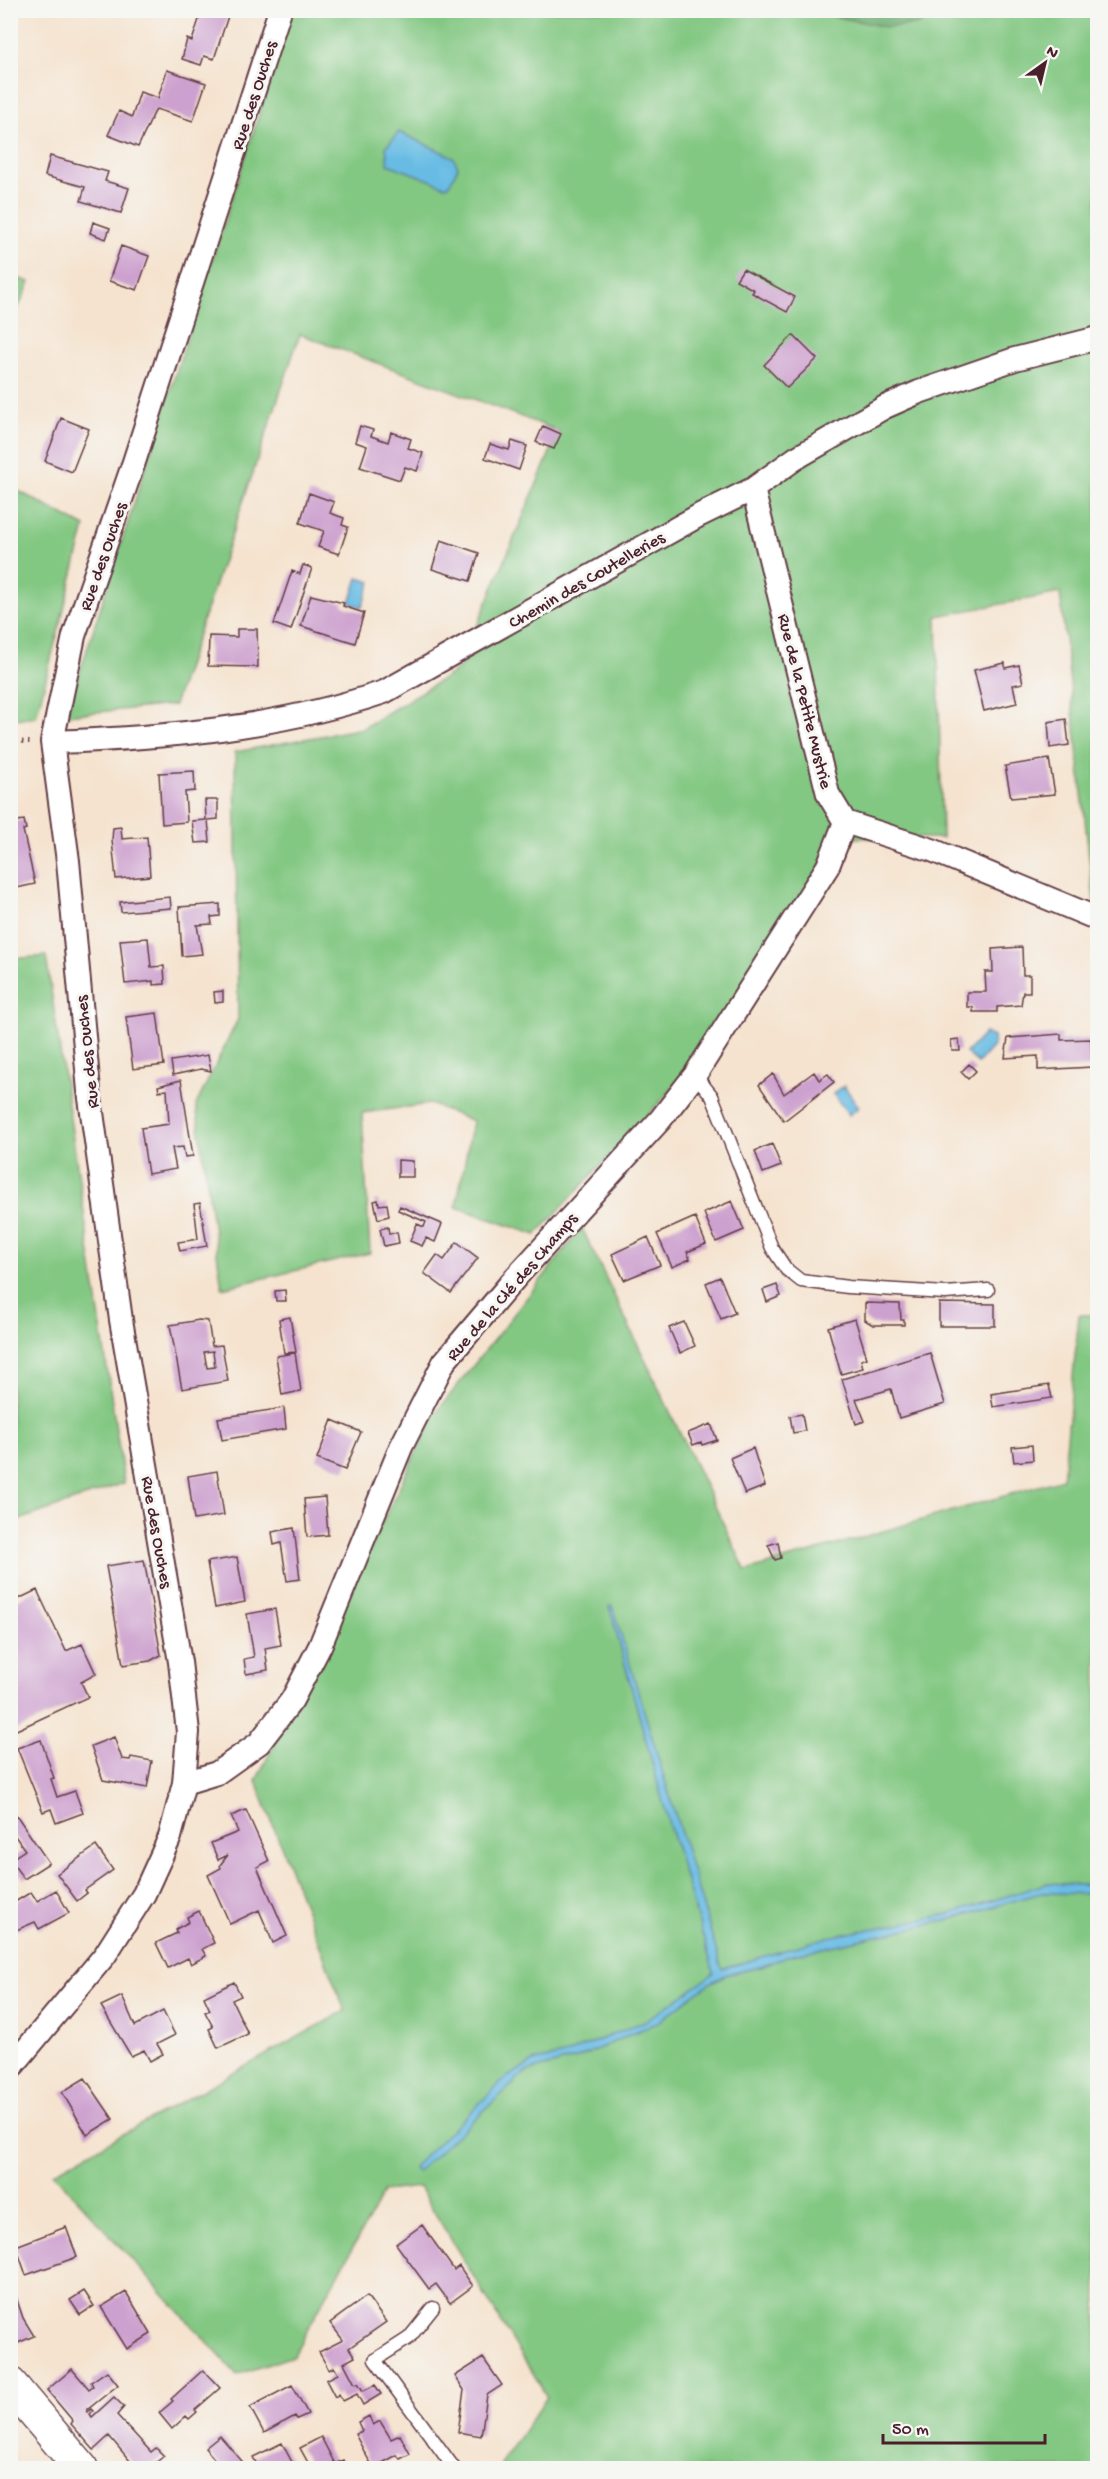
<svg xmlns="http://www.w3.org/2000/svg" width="1108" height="2479" viewBox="0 0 1108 2479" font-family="'Gochi Hand',sans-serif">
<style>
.green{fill:#82c782;stroke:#667356;stroke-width:1.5}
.forest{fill:#69ac70;stroke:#5a664e;stroke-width:1.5}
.water{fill:#67bce4;stroke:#586e88;stroke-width:1.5}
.building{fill:#cda1cf;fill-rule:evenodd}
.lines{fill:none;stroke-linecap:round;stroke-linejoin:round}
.service-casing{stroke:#643c44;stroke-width:15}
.minor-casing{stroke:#643c44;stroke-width:26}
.primary-casing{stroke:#643c44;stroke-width:36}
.path{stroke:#643c44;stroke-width:4;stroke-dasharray:1.5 4.5;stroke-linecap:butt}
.service{stroke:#fff;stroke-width:12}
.minor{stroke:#fff;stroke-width:22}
.primary{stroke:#fff;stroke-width:33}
.labels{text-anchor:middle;stroke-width:6;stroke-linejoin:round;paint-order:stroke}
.street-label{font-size:18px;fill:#4a1f2b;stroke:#f6f6f2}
</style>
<rect width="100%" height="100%" fill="#f6f6f2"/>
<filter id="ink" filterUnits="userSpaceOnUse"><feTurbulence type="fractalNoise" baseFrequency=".0167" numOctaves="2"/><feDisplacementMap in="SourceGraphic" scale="12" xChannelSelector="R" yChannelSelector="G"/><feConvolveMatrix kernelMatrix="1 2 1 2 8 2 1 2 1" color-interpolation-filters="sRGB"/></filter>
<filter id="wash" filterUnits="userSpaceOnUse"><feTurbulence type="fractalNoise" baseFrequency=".008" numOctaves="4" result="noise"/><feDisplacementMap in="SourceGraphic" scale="24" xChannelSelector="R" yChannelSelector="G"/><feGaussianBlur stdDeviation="1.35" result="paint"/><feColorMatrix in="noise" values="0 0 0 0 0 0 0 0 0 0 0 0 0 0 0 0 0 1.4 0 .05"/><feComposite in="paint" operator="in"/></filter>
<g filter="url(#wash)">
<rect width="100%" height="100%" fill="#f5e3cf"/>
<path class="green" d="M 292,11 L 1097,11 L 1097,903 L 1094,902 L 1060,593 L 937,616 L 942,838 L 839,838 L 700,1059 L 536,1235 L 456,1207 L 473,1121 L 430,1104 L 362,1113 L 370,1253 L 222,1288 L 196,1105 L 238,1019 L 235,752 L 363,728 L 459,669 L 559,431 L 300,334 L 174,705 L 66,715 Z
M 11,276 L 30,282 L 11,324 L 10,276 Z
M 11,487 L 85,527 L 36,717 L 11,719 Z
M 46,956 L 124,1483 L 11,1523 L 11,959 Z
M 582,1228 L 746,1571 L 1063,1479 L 1079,1315 L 1097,1315 L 1097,2468 L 498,2468 L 547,2397 L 419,2187 L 384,2191 L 293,2356 L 237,2375 L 53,2173 L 345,2011 L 256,1781 L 435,1414 Z"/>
<path class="forest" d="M 808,11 L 924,10 L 924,11 L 921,24 L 887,27 Z"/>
<path class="water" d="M 399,132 L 453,157 L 458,167 L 449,185 L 445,186 L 388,164 L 386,147 Z
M 358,578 L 371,582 L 362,607 L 350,603 Z
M 985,1033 L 993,1037 L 994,1045 L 978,1063 L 966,1053 Z
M 844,1086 L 859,1107 L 849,1115 L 833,1094 Z
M 612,1605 L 722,1969 L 828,1937 L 950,1914 L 1048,1883 L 1097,1886 L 1097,1894 L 1041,1893 L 952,1919 L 784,1957 L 761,1967 L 725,1975 L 710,1983 L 658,2022 L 578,2058 L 526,2072 L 417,2172 L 413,2167 L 419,2161 L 507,2077 L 535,2061 L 564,2055 L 647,2020 L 714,1973 L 670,1828 L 609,1606 Z"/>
<g id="blocks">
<path class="building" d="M 202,10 L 230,10 L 214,59 L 204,56 L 201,65 L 182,59 L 187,39 L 192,41 Z
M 167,70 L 206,83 L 193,121 L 156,109 L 138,147 L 108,135 L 119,111 L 132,117 L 140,92 L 158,98 Z
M 50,156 L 108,172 L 105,181 L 129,188 L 121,213 L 81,201 L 85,187 L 45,176 Z
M 93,222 L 110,228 L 106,239 L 90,233 Z
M 121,246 L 149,256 L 137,290 L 109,281 Z
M 743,269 L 795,297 L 787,312 L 752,293 L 754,290 L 736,280 Z
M 793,335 L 817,359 L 787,388 L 764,365 Z
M 61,418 L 89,429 L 72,472 L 45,461 Z
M 360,426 L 373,430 L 371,436 L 388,442 L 391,432 L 411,439 L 408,448 L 423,453 L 417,471 L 405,467 L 400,480 L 360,467 L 367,446 L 355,442 Z
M 543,426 L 561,434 L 554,449 L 536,442 Z
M 512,441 L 527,446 L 519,470 L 485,458 L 490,444 L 509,450 Z
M 309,493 L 334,502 L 330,513 L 344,518 L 342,525 L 348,527 L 339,554 L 318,547 L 324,531 L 300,523 Z
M 441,540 L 479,553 L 470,581 L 432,569 Z
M 303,565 L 312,568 L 291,630 L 274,624 L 292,571 L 300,574 Z
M 311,595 L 344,603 L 343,606 L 364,613 L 355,643 L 301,626 Z
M 237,629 L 257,629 L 258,667 L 208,666 L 209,636 L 237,637 Z
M 1005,663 L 1005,668 L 1019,665 L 1023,683 L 1013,685 L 1017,703 L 984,711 L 974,670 Z
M 1066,719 L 1069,745 L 1050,748 L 1048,722 Z
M 1049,759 L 1055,794 L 1011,798 L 1005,766 Z
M 194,771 L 195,791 L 185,792 L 187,822 L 162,824 L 159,773 Z
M 205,800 L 218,800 L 218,819 L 208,820 L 210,842 L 195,843 L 192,821 L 206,820 Z
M 24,820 L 26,829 L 23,830 L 35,884 L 12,889 L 10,822 Z
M 121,827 L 122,839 L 147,837 L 150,876 L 116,879 L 112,840 L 113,828 Z
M 170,897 L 171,908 L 121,912 L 120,902 Z
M 220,904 L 220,916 L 211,917 L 212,924 L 197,925 L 202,954 L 182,956 L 179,907 Z
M 148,938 L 151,967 L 164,966 L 165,984 L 153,985 L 153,981 L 125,984 L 120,940 Z
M 1022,947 L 1023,975 L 1030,975 L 1030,992 L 1023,992 L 1021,1005 L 997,1007 L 997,1012 L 973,1012 L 973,1007 L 967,1007 L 967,992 L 986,992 L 985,972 L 993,972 L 992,949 Z
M 1092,978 L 1098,978 L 1098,997 L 1093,997 Z
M 223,991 L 223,1002 L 215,1003 L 214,992 Z
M 157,1013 L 164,1065 L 133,1069 L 126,1017 Z
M 1061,1034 L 1061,1040 L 1091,1039 L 1092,1067 L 1038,1070 L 1038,1056 L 1005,1058 L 1008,1038 Z
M 959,1039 L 960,1051 L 952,1051 L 951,1040 Z
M 208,1055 L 211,1071 L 201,1069 L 173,1075 L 171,1061 Z
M 969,1064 L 976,1071 L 968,1079 L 961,1072 Z
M 814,1072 L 819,1080 L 828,1074 L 834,1082 L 784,1121 L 759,1085 L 773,1074 L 784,1094 Z
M 181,1080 L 193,1156 L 185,1157 L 183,1147 L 172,1148 L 176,1169 L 148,1174 L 141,1128 L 169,1124 L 167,1090 L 159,1091 L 158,1086 Z
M 772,1144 L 781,1166 L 763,1173 L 755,1151 Z
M 398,1160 L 413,1161 L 413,1177 L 398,1177 Z
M 378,1200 L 379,1205 L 387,1204 L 389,1216 L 378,1219 L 374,1201 Z
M 732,1201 L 744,1230 L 716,1242 L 704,1213 Z
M 200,1203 L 207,1246 L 180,1251 L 178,1242 L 198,1239 L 194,1204 Z
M 400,1206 L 442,1224 L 435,1242 L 426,1238 L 422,1246 L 410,1241 L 417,1224 L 424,1227 L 426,1222 L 398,1210 Z
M 695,1217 L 706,1244 L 687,1252 L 690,1259 L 672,1267 L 657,1234 Z
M 388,1227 L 389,1234 L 397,1232 L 399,1243 L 384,1246 L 380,1229 Z
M 648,1237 L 660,1265 L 624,1280 L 612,1254 Z
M 457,1242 L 478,1258 L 451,1293 L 424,1273 L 437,1255 L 444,1260 Z
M 720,1277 L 735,1313 L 721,1319 L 706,1283 Z
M 777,1285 L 781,1296 L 767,1302 L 763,1290 Z
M 285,1290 L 286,1301 L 276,1301 L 275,1291 Z
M 865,1303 L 900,1304 L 901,1320 L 904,1320 L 904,1325 L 873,1325 L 865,1320 Z
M 939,1303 L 995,1304 L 995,1326 L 939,1326 Z
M 290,1317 L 296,1352 L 284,1353 L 279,1319 Z
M 855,1319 L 867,1358 L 861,1360 L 863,1368 L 841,1374 L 828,1327 Z
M 199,1320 L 208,1321 L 212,1346 L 222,1345 L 228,1381 L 182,1389 L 170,1325 ZM 213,1351 L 215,1367 L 207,1368 L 204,1352 Z
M 684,1322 L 695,1346 L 680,1353 L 669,1328 Z
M 295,1353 L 301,1391 L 282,1395 L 276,1356 Z
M 930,1353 L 945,1404 L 899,1418 L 891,1389 L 856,1399 L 865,1421 L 856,1424 L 842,1379 Z
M 1049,1385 L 1052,1398 L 993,1407 L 991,1394 Z
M 284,1408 L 286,1429 L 222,1440 L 218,1418 Z
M 802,1414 L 805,1431 L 793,1433 L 790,1416 Z
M 332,1420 L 361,1432 L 345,1470 L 317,1459 Z
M 711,1424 L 717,1440 L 702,1445 L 701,1442 L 693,1445 L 688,1433 Z
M 1032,1445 L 1033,1460 L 1014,1462 L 1012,1447 Z
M 753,1448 L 765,1486 L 745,1494 L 730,1458 Z
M 217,1471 L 224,1515 L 194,1520 L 188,1476 Z
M 325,1497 L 328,1535 L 307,1537 L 304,1499 Z
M 294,1528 L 300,1579 L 287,1581 L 281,1543 L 274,1545 L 272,1532 Z
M 778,1542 L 781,1558 L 775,1560 L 768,1545 Z
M 237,1557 L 245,1602 L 215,1608 L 207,1562 Z
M 144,1560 L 161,1655 L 150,1661 L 123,1665 L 106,1566 Z
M 37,1590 L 66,1651 L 82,1644 L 96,1674 L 81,1682 L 88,1697 L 10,1733 L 10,1603 Z
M 275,1609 L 281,1645 L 265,1648 L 268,1670 L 246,1674 L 244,1659 L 254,1657 L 247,1614 Z
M 114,1737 L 122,1759 L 130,1760 L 131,1757 L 152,1761 L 147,1788 L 103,1780 L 91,1746 Z
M 41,1740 L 54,1778 L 51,1779 L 57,1797 L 75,1791 L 83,1813 L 56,1823 L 51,1809 L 43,1812 L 17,1748 Z
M 246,1810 L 269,1861 L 257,1867 L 287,1936 L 273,1943 L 259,1910 L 230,1924 L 208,1875 L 221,1868 L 220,1865 L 228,1855 L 218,1860 L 211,1843 L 238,1832 L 231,1816 Z
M 17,1816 L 49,1863 L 24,1879 L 10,1860 L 25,1850 L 10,1829 L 10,1820 Z
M 96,1846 L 113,1870 L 85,1890 L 87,1893 L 77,1901 L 57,1874 Z
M 56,1890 L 69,1913 L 39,1929 L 35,1922 L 12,1932 L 10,1905 L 31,1892 L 37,1901 Z
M 199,1911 L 214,1943 L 202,1949 L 206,1956 L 191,1964 L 188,1958 L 168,1968 L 156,1943 L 177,1933 L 176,1929 L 189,1922 L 187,1917 Z
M 234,1982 L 241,1996 L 232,2000 L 248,2034 L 218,2048 L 209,2029 L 213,2027 L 205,2012 L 210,2010 L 204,1997 Z
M 122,1996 L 135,2026 L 163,2011 L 175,2035 L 157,2044 L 163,2054 L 150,2061 L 144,2050 L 131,2056 L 101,2006 Z
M 85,2078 L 113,2119 L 87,2135 L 62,2092 Z
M 422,2225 L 454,2270 L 459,2266 L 473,2286 L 450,2303 L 436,2284 L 429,2289 L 396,2244 Z
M 66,2227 L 77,2257 L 26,2275 L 16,2246 Z
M 11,2282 L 23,2318 L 34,2336 L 11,2346 Z
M 84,2291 L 94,2306 L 80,2315 L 70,2300 Z
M 126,2292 L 151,2334 L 127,2349 L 101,2307 Z
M 367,2296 L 386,2322 L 349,2348 L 355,2357 L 344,2363 L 355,2384 L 358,2383 L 363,2391 L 375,2385 L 381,2394 L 363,2405 L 357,2394 L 343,2401 L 339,2394 L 335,2397 L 326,2380 L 338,2374 L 334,2367 L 329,2370 L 319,2352 L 343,2340 L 330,2323 Z
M 483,2358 L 502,2385 L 487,2395 L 481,2436 L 458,2432 L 464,2390 L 455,2376 Z
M 72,2369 L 89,2389 L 93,2386 L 91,2382 L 107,2371 L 118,2385 L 87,2410 L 88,2412 L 91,2409 L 93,2411 L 90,2414 L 92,2417 L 114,2397 L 124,2407 L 117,2415 L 151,2452 L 156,2448 L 164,2456 L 149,2468 L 136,2468 L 109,2436 L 94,2450 L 71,2424 L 73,2421 L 47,2390 Z
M 203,2370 L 220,2388 L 195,2410 L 197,2412 L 189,2419 L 186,2416 L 172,2429 L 159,2413 L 173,2401 L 171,2399 Z
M 292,2385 L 308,2414 L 297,2419 L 295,2416 L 264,2433 L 250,2407 Z
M 369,2416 L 373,2425 L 380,2421 L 391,2439 L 400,2435 L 410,2454 L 400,2459 L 397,2455 L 373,2468 L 355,2434 L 362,2431 L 358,2422 Z
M 220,2436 L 248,2468 L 233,2468 L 231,2466 L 222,2468 L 205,2448 Z
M 321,2437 L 335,2464 L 343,2460 L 348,2468 L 311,2468 L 300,2448 Z
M 282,2443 L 295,2468 L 259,2468 L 253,2457 Z"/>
</g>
</g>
<g filter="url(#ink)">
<use href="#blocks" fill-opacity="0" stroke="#643c44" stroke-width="1.5"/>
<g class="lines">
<g class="service-casing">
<path id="service" d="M 695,1075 L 712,1096 L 772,1248 L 786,1269 L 801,1281 L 848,1287 L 945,1293 L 988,1290
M 433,2308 L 409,2338 L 375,2360 L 454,2468"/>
</g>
<g class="minor-casing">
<path id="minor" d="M 753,489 L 828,794 L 845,822 L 932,850 L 1098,919
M 52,742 C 164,738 277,728 384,692 L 700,515 L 753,489 L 796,458 L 885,407 L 919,392 L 1015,359 L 1098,338
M 184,1783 L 217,1773 L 259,1743 L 292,1700 L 320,1646 L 401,1447 L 444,1362 L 516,1277 L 660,1120 L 695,1075 L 828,866 L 845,822
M 10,2069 L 105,1955 L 144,1894 L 170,1837 L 184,1783 L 188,1732 L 180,1662 L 121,1320 L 89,1091 L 68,861 L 52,742 L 74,636 L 134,462 L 280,10"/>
</g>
<g class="primary-casing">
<path id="primary" d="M 10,2384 L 81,2468"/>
</g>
<path class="path" d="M 10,741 L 30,742"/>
<use href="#service" class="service"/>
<use href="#minor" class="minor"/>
<use href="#primary" class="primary"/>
</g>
</g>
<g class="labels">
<g class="street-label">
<text transform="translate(253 95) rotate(-72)" y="6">Rue des Ouches</text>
<text transform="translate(102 556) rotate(-71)" y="6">Rue des Ouches</text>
<text transform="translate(586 579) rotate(-30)" y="6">Chemin des Coutelleries</text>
<text transform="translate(806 701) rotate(76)" y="6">Rue de la Petite Mustrie</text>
<text transform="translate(86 1052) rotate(-96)" y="6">Rue des Ouches</text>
<text transform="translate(511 1286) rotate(-49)" y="6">Rue de la Clé des Champs</text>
<text transform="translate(158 1532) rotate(80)" y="6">Rue des Ouches</text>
</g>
</g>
<rect width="1108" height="2479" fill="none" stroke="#f6f6f2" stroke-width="36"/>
<g transform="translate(1045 63) rotate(34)" stroke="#f6f6f2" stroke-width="4.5" paint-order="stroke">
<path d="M0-4.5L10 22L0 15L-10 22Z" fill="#4a1f2b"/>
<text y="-9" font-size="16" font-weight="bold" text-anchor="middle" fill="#4a1f2b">N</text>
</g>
<path d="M883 2434v9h162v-9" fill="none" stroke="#4a1f2b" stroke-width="3"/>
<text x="892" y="2434" font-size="18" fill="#4a1f2b" stroke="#f6f6f2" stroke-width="4.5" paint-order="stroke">50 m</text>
</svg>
